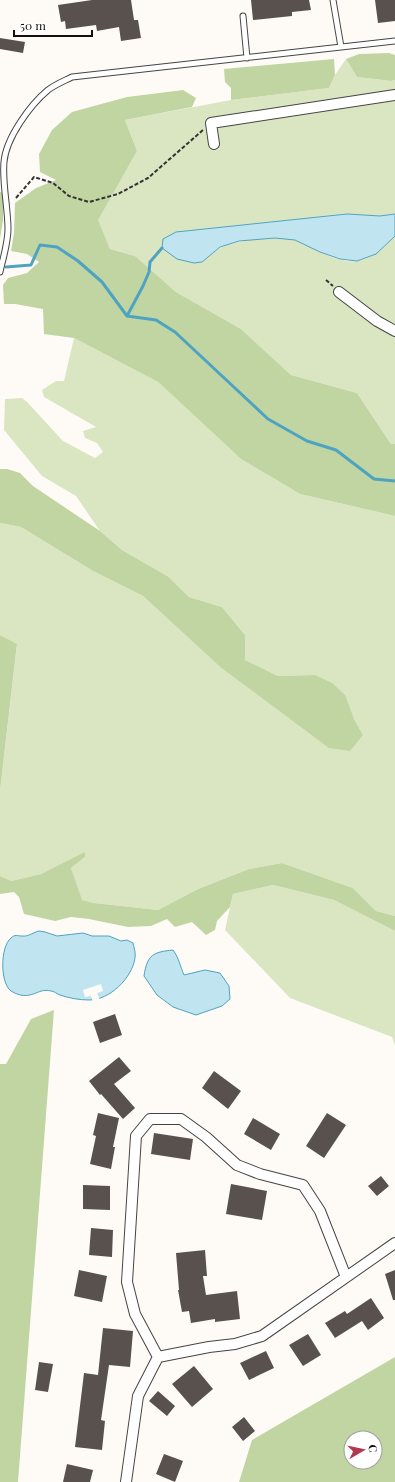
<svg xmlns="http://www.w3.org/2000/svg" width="395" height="1482" viewBox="0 0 395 1482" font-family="'Playfair Display',serif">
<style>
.green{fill:#dae6c2}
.forest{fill:#c1d5a3;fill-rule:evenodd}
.water{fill:#c0e5f0;stroke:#4ea3c0}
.pier{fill:#fefbf6}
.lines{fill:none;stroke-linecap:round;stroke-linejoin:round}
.stream{stroke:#4ea3c0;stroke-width:3}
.building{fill:#59514e}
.service-casing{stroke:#444;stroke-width:7}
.minor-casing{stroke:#444;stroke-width:12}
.path{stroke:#333;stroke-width:2;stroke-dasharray:4 2;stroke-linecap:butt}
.service{stroke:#fff;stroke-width:5}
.minor{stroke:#fff;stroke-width:10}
</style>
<rect width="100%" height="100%" fill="#fefbf6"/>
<path class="green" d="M 346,59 L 357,77 L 391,81 L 395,80 L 395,214 L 380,216 L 347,214 L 176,232 L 202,262 C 208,257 215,250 222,247 C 237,240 282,234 297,241 C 314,248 338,264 357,261 C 373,258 384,247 395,236 L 395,444 L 391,444 L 357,393 L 291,375 L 241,329 L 176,292 L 135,256 L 110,249 L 97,220 L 137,151 L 125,120 L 231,100 L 329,88 L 335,75 Z
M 74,338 L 158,382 L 241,459 L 300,494 L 395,516 L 395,916 L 376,911 L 353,888 L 282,863 L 249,869 L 198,889 L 158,910 L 94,903 L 81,900 L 71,868 L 85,857 L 85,853 L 41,874 L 11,881 L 0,876 L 0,791 L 17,645 L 0,635 L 0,523 L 21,527 L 93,571 L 143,596 L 219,666 L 363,735 L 354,719 L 315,675 L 278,676 L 245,660 L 245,635 L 222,607 L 189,597 L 169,577 L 122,550 L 100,531 L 76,496 L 42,476 L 4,430 L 5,399 L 22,398 L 27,402 L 63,441 L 95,458 L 103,452 L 97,443 L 85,438 L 83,431 L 96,427 L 44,397 L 42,390 L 56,381 L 64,381 Z
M 273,885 L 334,900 L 395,931 L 395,1045 L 392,1037 L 290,998 L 225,930 L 233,894 Z"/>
<path class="forest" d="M 389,53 L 395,55 L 395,80 L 391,81 L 357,77 L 346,59 L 359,54 Z
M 334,59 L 335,75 L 329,88 L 231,100 L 231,88 L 225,82 L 224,69 Z
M 183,90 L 196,98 L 192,107 L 125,120 L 137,151 L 98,220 L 110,249 L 135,256 L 176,292 L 241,329 L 291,375 L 357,393 L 391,444 L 395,444 L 395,516 L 300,494 L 241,459 L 158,382 L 74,338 L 44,334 L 43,309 L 15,304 L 4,304 L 3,285 L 8,278 L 27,273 L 39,262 L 27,254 L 11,251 L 14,233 L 15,203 L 36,188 L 56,180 L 40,172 L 39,154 L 52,130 L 72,112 L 127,97 Z
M 0,192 L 3,193 L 3,220 L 0,239 Z
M 0,469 L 7,469 L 20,473 L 33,486 L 100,531 L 122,550 L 169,577 L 189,597 L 222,607 L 245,635 L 245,660 L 278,676 L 315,675 L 332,683 L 345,695 L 354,719 L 363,735 L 350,751 L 329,748 L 219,666 L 143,596 L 93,571 L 21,527 L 0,523 Z
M 0,635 L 17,644 L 0,791 Z
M 85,852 L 85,857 L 71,868 L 82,900 L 94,903 L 158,910 L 198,889 L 249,869 L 282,863 L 353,888 L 376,911 L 395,916 L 395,931 L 334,900 L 273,885 L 233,894 L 230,907 L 217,921 L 215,930 L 206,935 L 192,922 L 175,927 L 167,919 L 151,926 L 128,927 L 89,919 L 71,917 L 55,921 L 24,914 L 19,897 L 14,892 L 0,894 L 0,876 L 11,881 L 41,874 Z
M 54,1010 L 18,1482 L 0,1482 L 0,1064 L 6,1064 L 31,1019 Z
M 395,1357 L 395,1482 L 239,1482 L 252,1440 ZM 351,1438 L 375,1438 L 375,1462 L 351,1462 Z"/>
<path class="water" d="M 347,214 L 380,216 L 395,214 L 395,236 L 376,254 L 357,261 L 340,259 L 320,252 L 295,240 L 275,238 L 239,241 L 220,247 L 202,262 L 194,263 L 177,259 L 162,248 L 163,239 L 176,232 Z
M 39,931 L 45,932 L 57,936 L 83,933 L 92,936 L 109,936 L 121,941 L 127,940 L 133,943 C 134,948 136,953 135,958 C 132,978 110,1000 89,1000 C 79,1000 69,998 60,995 C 57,994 54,991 51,991 C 37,987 31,1003 11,991 C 0,983 0,947 11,938 C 15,934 17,936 22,936 C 28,937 34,932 39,931 Z
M 173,950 C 179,958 180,966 184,975 L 205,970 L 220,973 L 229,986 L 230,999 L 222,1006 L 196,1015 L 173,1007 L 157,995 L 144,976 C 147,955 153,952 173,950 Z"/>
<path class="pier" d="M 101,984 L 103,991 L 97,993 L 100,1000 L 93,1002 L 91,996 L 85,997 L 83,990 Z"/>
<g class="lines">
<path class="stream" d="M 6,267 L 31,265 L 40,245 L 57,247 L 78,261 L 102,282 L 127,316 L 156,320 L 175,332 L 268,419 L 307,441 L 336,450 L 374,479 L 395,481
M 127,316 L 143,286 L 149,272 L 150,262 L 162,248"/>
</g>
<path class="building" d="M 92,0 L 131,0 L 134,20 L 138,20 L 141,38 L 121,41 L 119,27 L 97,31 L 96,25 L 66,29 L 65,21 L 61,22 L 58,5 Z
M 251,0 L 309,0 L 311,10 L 292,12 L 292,16 L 253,20 Z
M 375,0 L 395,0 L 395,21 L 378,23 Z
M 0,38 L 25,42 L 23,53 L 0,49 Z
M 115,1014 L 122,1035 L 100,1043 L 93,1022 Z
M 119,1057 L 131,1071 L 114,1084 L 135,1108 L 123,1119 L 101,1094 L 100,1095 L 89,1081 Z
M 214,1071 L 241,1091 L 228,1109 L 202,1088 Z
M 98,1113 L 119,1118 L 113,1147 L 115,1147 L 111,1169 L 90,1164 L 96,1136 L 93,1135 Z
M 327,1113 L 346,1125 L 324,1158 L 306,1146 Z
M 253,1118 L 280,1134 L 271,1150 L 244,1134 Z
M 154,1133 L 193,1139 L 190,1160 L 151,1154 Z
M 381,1176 L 389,1186 L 377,1196 L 368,1186 Z
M 231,1184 L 267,1191 L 262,1220 L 226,1214 Z
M 83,1185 L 110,1186 L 110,1210 L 83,1209 Z
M 91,1228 L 113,1230 L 112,1257 L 89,1255 Z
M 205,1250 L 207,1276 L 203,1276 L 206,1295 L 237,1291 L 240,1319 L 215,1322 L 215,1319 L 191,1323 L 189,1311 L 182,1312 L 178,1290 L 179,1290 L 176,1253 Z
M 79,1270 L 107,1276 L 102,1302 L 74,1296 Z
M 395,1270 L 395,1300 L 393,1300 L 385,1274 Z
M 371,1298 L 384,1318 L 368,1330 L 362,1321 L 335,1338 L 325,1323 L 345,1311 L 347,1314 Z
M 103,1328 L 133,1331 L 130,1367 L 109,1365 L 101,1420 L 105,1421 L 102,1450 L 75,1447 L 84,1373 L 98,1375 Z
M 308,1334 L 321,1355 L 303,1366 L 289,1345 Z
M 266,1351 L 274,1368 L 249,1380 L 240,1363 Z
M 39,1362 L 53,1364 L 48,1392 L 35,1390 Z
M 194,1366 L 213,1389 L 192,1407 L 172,1384 Z
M 158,1391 L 175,1406 L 167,1416 L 149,1401 Z
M 244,1417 L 255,1431 L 243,1441 L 232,1427 Z
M 164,1454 L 183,1461 L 175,1482 L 156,1474 Z
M 67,1464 L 93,1470 L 90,1482 L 63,1482 Z"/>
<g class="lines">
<g class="service-casing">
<path id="service" d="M 333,0 L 341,47
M 243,16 L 247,58
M 0,272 C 3,258 8,243 8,229 C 8,208 2,182 4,162 C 6,138 30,105 48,90 C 56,84 64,81 72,77 L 395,41"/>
</g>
<g class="minor-casing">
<path id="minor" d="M 214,144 L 211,123 L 395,95
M 339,292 L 377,321 L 395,331
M 158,1357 L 135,1314 L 127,1282 L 136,1136 L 150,1119 L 181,1119 L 206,1137 L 237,1165 L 260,1174 L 303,1185 L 320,1211 L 346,1277
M 158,1357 L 209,1347 L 235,1344 L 262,1336 L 395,1243
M 126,1482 L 138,1396 L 158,1357"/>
</g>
<path class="path" d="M 16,198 L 34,177 L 53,183 L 69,196 L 89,202 L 118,194 L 148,178 L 203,130
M 326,280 L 333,286"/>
<use href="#service" class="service"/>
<use href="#minor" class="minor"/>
</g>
<g transform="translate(363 1450) rotate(81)"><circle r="19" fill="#ffffff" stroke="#a0a0a0"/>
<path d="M0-3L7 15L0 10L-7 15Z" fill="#b3374f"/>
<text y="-6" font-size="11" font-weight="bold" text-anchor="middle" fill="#111111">С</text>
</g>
<path d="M14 30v6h78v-6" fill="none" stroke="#111111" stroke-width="2"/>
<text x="20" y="30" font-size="12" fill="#111111" stroke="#ffffff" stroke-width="3" paint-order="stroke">50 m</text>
</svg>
